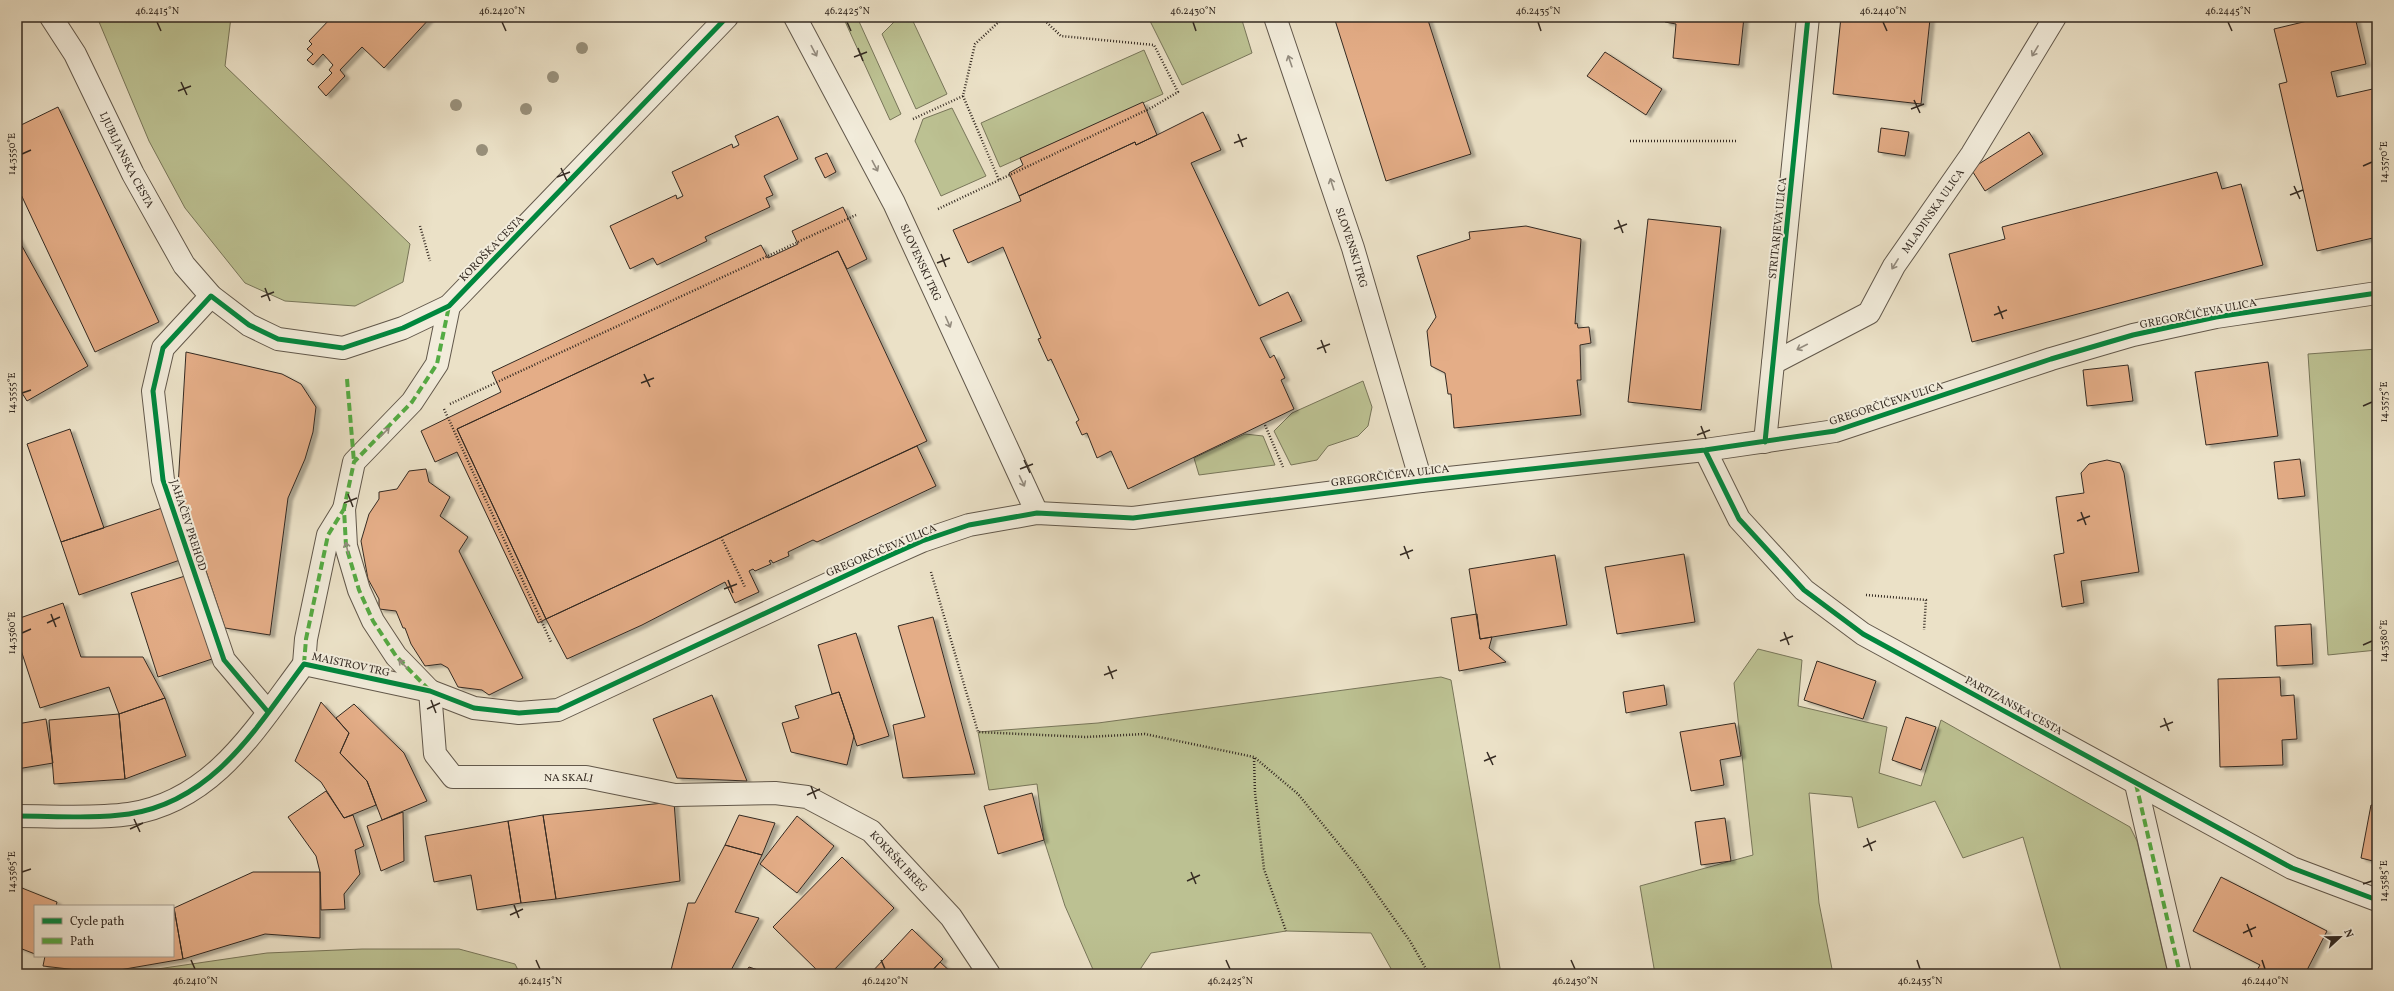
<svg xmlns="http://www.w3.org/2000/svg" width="2394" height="991" viewBox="0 0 2394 991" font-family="Vollkorn,serif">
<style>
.green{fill:#bcc192;stroke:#78765a}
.building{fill:#e4ad87;stroke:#342a22;filter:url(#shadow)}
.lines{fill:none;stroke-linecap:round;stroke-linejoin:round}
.minor-casing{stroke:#62584b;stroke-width:24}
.path{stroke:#342a22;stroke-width:2.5;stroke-dasharray:1 2;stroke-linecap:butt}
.minor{stroke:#f2ecdb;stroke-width:22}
.quiet{stroke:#54ab43;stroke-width:4;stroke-dasharray:8 4;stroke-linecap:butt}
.cycleway-casing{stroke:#f2ecdb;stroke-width:8}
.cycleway{stroke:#00873e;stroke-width:5}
.tree{fill:#99917c}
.oneway{stroke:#938b7e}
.ticks{fill:none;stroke:#342a22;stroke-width:1.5}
.labels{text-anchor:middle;stroke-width:4;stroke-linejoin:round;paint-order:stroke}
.street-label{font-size:11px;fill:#342a22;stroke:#f2ecdb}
.neatline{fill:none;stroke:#342a22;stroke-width:1.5}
.ticks-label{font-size:10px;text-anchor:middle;fill:#342a22}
</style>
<defs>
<filter id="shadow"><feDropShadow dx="4.5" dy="2.5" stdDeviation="1" flood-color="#0004"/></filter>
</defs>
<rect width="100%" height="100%" fill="#ebe1c7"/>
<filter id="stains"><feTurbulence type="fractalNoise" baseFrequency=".005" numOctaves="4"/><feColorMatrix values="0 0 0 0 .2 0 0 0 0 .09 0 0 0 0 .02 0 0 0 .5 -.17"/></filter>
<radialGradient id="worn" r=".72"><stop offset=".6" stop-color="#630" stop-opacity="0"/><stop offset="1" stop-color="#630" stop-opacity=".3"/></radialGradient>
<path class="green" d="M 97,17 L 231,17 L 225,66 L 410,244 L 403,282 L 355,306 L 285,301 L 245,283 L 185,208 L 149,141 Z
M 843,17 L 857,17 L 901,114 L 890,120 Z
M 899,17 L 911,17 L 947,94 L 916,109 L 882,34 Z
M 1148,17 L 1241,17 L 1252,53 L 1182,85 Z
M 1144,50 L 1163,94 L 1000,167 L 981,123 Z
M 952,108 L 986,176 L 941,196 L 915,141 L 923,119 Z
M 2377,349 L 2377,650 L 2328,655 L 2308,354 Z
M 1363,381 L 1372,407 L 1368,426 L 1358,436 L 1328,446 L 1317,460 L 1291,465 L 1274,431 L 1292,413 Z
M 1245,434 L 1263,436 L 1275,465 L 1199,475 L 1194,458 Z
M 1758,649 L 1802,660 L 1798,706 L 1887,727 L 1879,773 L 1921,786 L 1941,720 L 2130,827 L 2137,841 L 2168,974 L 2062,974 L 2023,837 L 1963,858 L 1935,801 L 1858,828 L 1852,797 L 1809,793 L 1819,903 L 1833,974 L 1655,974 L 1640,886 L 1753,855 L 1734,683 Z
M 1441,677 L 1451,680 L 1501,974 L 1394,974 L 1371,933 L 1286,931 L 1151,953 L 1137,974 L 1095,974 L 1065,906 L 1044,840 L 1037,784 L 989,790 L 978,732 L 1098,723 Z
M 362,949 L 459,949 L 515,964 L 520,974 L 123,974 L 267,953 Z"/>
<path class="building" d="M 332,17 L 431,17 L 384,68 L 362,47 L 340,70 L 345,76 L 326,96 L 318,87 L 332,73 L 329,70 L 333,65 L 323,54 L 313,65 L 307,60 L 313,54 L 307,49 L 312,44 L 309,41 Z
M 1334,17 L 1427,17 L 1471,154 L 1386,181 Z
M 1665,17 L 1744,17 L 1739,65 L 1673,58 L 1676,24 L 1665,22 Z
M 1841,17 L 1930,19 L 1921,104 L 1833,94 Z
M 2324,17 L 2355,17 L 2366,64 L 2331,72 L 2337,97 L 2377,88 L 2377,237 L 2317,251 L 2279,84 L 2287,82 L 2274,29 Z
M 1605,52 L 1662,89 L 1646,115 L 1587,76 Z
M 1143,102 L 1157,135 L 1136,145 L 1135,142 L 1019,196 L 1009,173 L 1023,165 L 1020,158 Z
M 58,107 L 159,322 L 95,352 L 17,186 L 17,127 Z
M 1203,112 L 1221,150 L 1191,163 L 1259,306 L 1288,292 L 1302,321 L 1260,338 L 1270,358 L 1274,355 L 1285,378 L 1281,380 L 1294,409 L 1128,489 L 1111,451 L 1097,458 L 1087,433 L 1082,435 L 1076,422 L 1079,420 L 1051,359 L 1048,361 L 1038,339 L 1041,338 L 1003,247 L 968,263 L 953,230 L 1021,201 L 1019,196 L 1135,142 L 1136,145 L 1157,135 Z
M 778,116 L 798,159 L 764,176 L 773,195 L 766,198 L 770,207 L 705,237 L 707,241 L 657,265 L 653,258 L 630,269 L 610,226 L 676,195 L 677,199 L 683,196 L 672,172 L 732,144 L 733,148 L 739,145 L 735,136 Z
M 1881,128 L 1909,132 L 1905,156 L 1878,152 Z
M 2029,132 L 2043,154 L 1985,191 L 1971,169 Z
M 827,153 L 836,172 L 825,178 L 815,158 Z
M 2217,172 L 2222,189 L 2241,184 L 2263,265 L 1972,342 L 1949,254 L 2005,239 L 2002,227 Z
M 843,207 L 867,259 L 847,269 L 838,251 L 457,429 L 546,619 L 538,623 L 457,452 L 435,462 L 421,431 L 501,392 L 492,372 L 761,245 L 768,258 L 798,244 L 792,231 Z
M 1648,219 L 1721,227 L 1701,410 L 1628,402 Z
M 1526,226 L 1581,239 L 1575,324 L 1577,323 L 1578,328 L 1589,327 L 1591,343 L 1580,345 L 1581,380 L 1577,380 L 1581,415 L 1454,428 L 1451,394 L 1448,394 L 1445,373 L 1431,366 L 1427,331 L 1436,317 L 1417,256 L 1470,239 L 1469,232 Z
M 17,237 L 88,366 L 27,401 L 17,385 Z
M 838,251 L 927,441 L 546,619 L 457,429 Z
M 186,352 L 282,374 L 301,384 L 316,407 L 313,432 L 305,459 L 288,498 L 270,635 L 225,628 L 178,487 Z
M 2268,362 L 2278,436 L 2206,445 L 2195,372 Z
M 2128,365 L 2133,401 L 2087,406 L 2083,370 Z
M 70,429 L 104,528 L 61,542 L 27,444 Z
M 917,446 L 936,486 L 817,542 L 813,540 L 788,552 L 789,556 L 773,563 L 771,560 L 769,561 L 771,564 L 755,571 L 753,569 L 749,571 L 759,592 L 735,603 L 725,582 L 642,625 L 567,659 L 546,619 Z
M 2300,459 L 2305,496 L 2278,499 L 2274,462 Z
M 2107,460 L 2120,463 L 2124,473 L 2139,572 L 2081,581 L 2084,603 L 2062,607 L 2054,555 L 2064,553 L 2056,497 L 2084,493 L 2081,473 L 2089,464 Z
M 426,469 L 429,482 L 450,497 L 440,516 L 468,537 L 459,551 L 523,678 L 489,695 L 482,690 L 458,687 L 448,668 L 441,664 L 425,666 L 411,644 L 405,628 L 403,628 L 396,611 L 379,609 L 379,599 L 368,579 L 361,541 L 369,514 L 379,499 L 379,492 L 397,489 L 409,471 Z
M 162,508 L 180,560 L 79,595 L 61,542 Z
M 1684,554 L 1695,622 L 1617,634 L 1605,567 Z
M 1555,555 L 1567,625 L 1480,639 L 1469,569 Z
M 185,576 L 212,659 L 158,677 L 131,593 Z
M 63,603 L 81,657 L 143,657 L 165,698 L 119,714 L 109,687 L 40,708 L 17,638 L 17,619 Z
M 1477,614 L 1480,639 L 1492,637 L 1489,648 L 1506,662 L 1459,671 L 1451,618 Z
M 933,617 L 975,774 L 903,778 L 893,725 L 925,717 L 898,626 Z
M 2311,624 L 2313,664 L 2277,666 L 2275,626 Z
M 856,633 L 889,736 L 857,746 L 839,692 L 832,694 L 818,645 Z
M 1817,661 L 1876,681 L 1863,719 L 1804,700 Z
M 2280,677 L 2281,696 L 2294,695 L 2297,739 L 2282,740 L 2283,765 L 2220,767 L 2218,679 Z
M 1664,685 L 1667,705 L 1626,713 L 1623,692 Z
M 839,692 L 854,736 L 847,765 L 791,752 L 782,723 L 799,718 L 795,706 Z
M 712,695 L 747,781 L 677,778 L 653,719 Z
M 165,698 L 186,756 L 125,779 L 119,714 Z
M 321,702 L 349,733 L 340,753 L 367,781 L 376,805 L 344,818 L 321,782 L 295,761 Z
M 354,704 L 404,753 L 427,801 L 382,820 L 367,781 L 340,753 L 349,733 L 336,718 Z
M 119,714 L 125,779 L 54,784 L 49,720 Z
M 1906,717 L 1936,727 L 1921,770 L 1892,760 Z
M 46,719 L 53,763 L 17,769 L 17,724 Z
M 1735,723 L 1741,756 L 1720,760 L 1724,785 L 1691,791 L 1680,732 Z
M 326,791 L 344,818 L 353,815 L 364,846 L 355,850 L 360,874 L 344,894 L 345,909 L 321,910 L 320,872 L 316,856 L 288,817 Z
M 1032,793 L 1044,840 L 998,854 L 984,806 Z
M 674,802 L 680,881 L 556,899 L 543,815 Z
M 2371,805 L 2377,806 L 2377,862 L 2361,858 Z
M 403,812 L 404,861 L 381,871 L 367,826 Z
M 543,815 L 556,899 L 521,903 L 508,821 Z
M 739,815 L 775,823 L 762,855 L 725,845 Z
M 797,816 L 834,846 L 797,893 L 760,864 Z
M 1725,818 L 1731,861 L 1701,865 L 1695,822 Z
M 508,821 L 521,903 L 477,910 L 471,875 L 434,882 L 425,836 Z
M 725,845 L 762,855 L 735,912 L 759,918 L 729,974 L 670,974 L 688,903 L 695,903 Z
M 842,857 L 894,908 L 830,974 L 821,974 L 773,927 Z
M 253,872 L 320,872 L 320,938 L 265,934 L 183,959 L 174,908 Z
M 2221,877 L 2327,931 L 2305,974 L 2261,974 L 2256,972 L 2260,965 L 2193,931 Z
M 17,886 L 57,902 L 56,906 L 35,906 L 35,954 L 17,947 Z
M 174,908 L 183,959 L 102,973 L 43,966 L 45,956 L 173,956 Z
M 912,929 L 943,959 L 929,974 L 870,974 Z
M 940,962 L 953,974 L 929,974 Z
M 749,967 L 770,974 L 744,974 Z"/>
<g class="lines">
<g class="minor-casing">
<g id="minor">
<path id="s1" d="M 51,17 L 75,54 L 133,174 L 184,265 L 211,296 L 249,325 L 278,339 L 343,348 L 403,328 L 449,306 L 727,17"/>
<path id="s2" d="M 795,17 L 894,203 L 1037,513"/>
<path id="s3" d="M 1275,17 L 1353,248 L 1421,481"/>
<path d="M 211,296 L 163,348 L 153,391 L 163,480 L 224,660 L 268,712"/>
<path id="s4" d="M 1773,363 L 1869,313 L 1894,266 L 1972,154 L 2055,17"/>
<path d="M 1765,442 L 1808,17"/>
<path d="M 1705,450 L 1739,519 L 1804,590 L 1863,634 L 2292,868 L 2377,900"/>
<path d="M 304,664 L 306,639 L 328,535 L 344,509"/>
<path id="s5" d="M 430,691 L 435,754 L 453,777 L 586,777 L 675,795 L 775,793 L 807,797 L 871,831 L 951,917 L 989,974"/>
<path d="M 430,691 L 396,656 L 373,621 L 359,590 L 346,546 L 344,509 L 354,462 L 412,402 L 437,364 L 449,306"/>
<path d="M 2136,784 L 2180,974"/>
<path d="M 17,816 C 54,816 93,819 129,814 C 214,801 256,728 304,664 L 430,691 L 474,708 L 519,713 L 558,710 L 875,562 L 922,541 L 969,525 L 1037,513 L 1133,518 L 1421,481 L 1705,450 L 1835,431 L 2051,359 L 2133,335 L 2216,317 L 2377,293"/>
</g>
</g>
<path class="path" d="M 963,96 L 999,180
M 913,119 L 963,96 L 975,44 L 1004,17
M 1630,141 L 1736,141
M 938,209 L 1151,108 L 1178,92 L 1154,45 L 1061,36 L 1041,17
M 420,226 L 430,261
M 450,404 L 856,215
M 444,409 L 551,642
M 1265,425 L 1283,467
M 721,537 L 745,587
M 931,572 L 978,732 L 1085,737 L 1145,734 L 1254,757 L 1298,794 L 1356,865 L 1410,941 L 1429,974
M 1866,595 L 1926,600 L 1924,630
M 1254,758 L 1255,793 L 1264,869 L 1286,931"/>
<use href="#minor" class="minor"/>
<path class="quiet" d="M 347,379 L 354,462
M 304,664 L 306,639 L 328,535 L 344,509
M 429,690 L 396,656 L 373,621 L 359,590 L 346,546 L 344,509 L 354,462 L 412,402 L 437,364 L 449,306
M 2136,784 L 2180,974"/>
<g class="cycleway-casing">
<path id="cycleway" d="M 1765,442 L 1808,17
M 1705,450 L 1739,519 L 1804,590 L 1863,634 L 2292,868 L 2377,900
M 268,712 L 224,660 L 163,480 L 153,391 L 163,348 L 211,296 L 249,325 L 278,339 L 343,348 L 403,328 L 449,306 L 727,17
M 17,816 C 54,816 93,819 129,814 C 214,801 256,728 304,664 L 430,691 L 474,708 L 519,713 L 558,710 L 875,562 L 922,541 L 969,525 L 1037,513 L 1133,518 L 1421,481 L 1705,450 L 1835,431 L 2051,359 L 2133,335 L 2216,317 L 2377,293"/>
</g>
<use href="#cycleway" class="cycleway"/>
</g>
<g class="tree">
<circle cx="582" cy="48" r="6"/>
<circle cx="553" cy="77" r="6"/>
<circle cx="456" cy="105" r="6"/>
<circle cx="526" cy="109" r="6"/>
<circle cx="482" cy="150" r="6"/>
</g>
<defs><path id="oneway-shaft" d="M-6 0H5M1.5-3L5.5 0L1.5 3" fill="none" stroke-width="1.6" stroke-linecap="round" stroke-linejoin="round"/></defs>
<g class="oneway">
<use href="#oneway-shaft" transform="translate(814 51) rotate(62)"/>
<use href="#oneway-shaft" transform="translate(2035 51) rotate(121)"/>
<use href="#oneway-shaft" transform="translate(1290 61) rotate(-109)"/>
<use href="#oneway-shaft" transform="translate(875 166) rotate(62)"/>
<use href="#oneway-shaft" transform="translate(1332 184) rotate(-108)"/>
<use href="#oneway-shaft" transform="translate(1895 264) rotate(122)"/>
<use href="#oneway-shaft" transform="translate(948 322) rotate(66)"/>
<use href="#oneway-shaft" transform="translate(1802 347) rotate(153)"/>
<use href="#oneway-shaft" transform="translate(385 432) rotate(-44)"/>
<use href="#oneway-shaft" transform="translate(1022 481) rotate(64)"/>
<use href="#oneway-shaft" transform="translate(347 548) rotate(-102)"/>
<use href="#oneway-shaft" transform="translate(403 664) rotate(-134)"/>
</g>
<path class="ticks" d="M 157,22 L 161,31M 502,22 L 506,31M 847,22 L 851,31M 1193,22 L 1196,31M 1538,22 L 1541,31M 1883,22 L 1887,31M 2228,22 L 2232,31M 858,48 L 863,61M 854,57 L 867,52M 181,82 L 187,95M 178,91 L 191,86M 1914,100 L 1920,113M 1911,109 L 1924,104M 1238,134 L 1243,147M 1234,143 L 1247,138M 22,154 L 31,150M 2363,166 L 2372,162M 561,168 L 567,181M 557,177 L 570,172M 2294,186 L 2300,199M 2290,195 L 2303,190M 1618,220 L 1623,233M 1614,229 L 1627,224M 941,254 L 946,267M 937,263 L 950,258M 265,288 L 270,301M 261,297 L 274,292M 1998,306 L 2003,319M 1994,315 L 2007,310M 1321,340 L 1326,353M 1317,349 L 1330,344M 644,374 L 650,387M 641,383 L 654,378M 22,393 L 31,390M 2363,406 L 2372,402M 1701,426 L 1706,439M 1697,435 L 1710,430M 1024,460 L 1030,473M 1020,469 L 1033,464M 348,494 L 353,507M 344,503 L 357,498M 2081,512 L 2086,525M 2077,521 L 2090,516M 1404,546 L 1409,559M 1400,555 L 1413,550M 728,580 L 733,593M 724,589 L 737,584M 51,614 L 56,627M 47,623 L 60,617M 1784,632 L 1789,645M 22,633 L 31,629M 1780,641 L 1793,636M 2363,645 L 2372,641M 1108,666 L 1113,679M 1104,675 L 1117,670M 431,700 L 436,713M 427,709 L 440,703M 2164,718 L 2169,731M 2160,727 L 2173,722M 1487,752 L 1493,765M 1484,761 L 1496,756M 811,786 L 816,799M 807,795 L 820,789M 134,819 L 140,832M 130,829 L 143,823M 1867,838 L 1872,851M 1863,847 L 1876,841M 22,872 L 31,869M 1191,872 L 1196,884M 1187,881 L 1200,875M 2363,884 L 2372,881M 514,905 L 519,918M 510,915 L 523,909M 2247,924 L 2252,937M 2243,933 L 2256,927M 191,960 L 195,969M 536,960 L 540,969M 881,960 L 885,969M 1226,960 L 1230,969M 1571,960 L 1575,969M 1917,960 L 1920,969M 2262,960 L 2265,969"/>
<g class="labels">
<g class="street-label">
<text dy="4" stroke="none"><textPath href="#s1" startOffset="162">LJUBLJANSKA CESTA</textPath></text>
<text dy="4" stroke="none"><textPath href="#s4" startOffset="229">MLADINSKA ULICA</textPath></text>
<text transform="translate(1777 228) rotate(-84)" y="4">STRITARJEVA ULICA</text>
<text transform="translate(491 248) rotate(-46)" y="4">KOROŠKA CESTA</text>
<text dy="4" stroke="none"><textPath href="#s3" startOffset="243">SLOVENSKI TRG</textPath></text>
<text dy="4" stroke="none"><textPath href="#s2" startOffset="276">SLOVENSKI TRG</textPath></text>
<text transform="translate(2198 313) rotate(-11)" y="4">GREGORČIČEVA ULICA</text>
<text transform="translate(1886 403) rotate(-18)" y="4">GREGORČIČEVA ULICA</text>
<text transform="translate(1390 475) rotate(-7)" y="4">GREGORČIČEVA ULICA</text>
<text transform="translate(189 525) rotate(72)" y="4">JAHAČEV PREHOD</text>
<text transform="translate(881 550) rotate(-23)" y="4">GREGORČIČEVA ULICA</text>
<text transform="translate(351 664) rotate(12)" y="4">MAISTROV TRG</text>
<text transform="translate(2014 705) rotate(29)" y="4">PARTIZANSKA CESTA</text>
<text dy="4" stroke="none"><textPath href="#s5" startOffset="208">NA SKALI</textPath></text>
<text dy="4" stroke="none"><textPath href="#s5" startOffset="562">KOKRŠKI BREG</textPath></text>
</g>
</g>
<rect width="2394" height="991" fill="none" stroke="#ebe1c7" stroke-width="44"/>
<rect x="34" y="905" width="140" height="52" fill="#f2ecdb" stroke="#a69e91"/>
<rect x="42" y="918" width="20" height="6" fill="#00873e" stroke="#a69e91"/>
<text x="70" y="925" font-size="12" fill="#342a22">Cycle path</text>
<rect x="42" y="938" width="20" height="6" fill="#54ab43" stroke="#a69e91"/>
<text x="70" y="945" font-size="12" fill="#342a22">Path</text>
<g transform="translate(2340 937) rotate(68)" stroke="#f2ecdb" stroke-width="3" paint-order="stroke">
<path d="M0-3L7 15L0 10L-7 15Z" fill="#342a22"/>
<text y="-6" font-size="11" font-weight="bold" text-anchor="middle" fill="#342a22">N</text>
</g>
<rect x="22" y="22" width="2350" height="947" class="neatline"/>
<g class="ticks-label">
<text x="157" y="14">46.2415°N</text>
<text x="502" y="14">46.2420°N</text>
<text x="847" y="14">46.2425°N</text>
<text x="1193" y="14">46.2430°N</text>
<text x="1538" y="14">46.2435°N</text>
<text x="1883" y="14">46.2440°N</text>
<text x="2228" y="14">46.2445°N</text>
<text transform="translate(11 154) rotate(-90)" y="4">14.3550°E</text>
<text transform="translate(2383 162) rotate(-90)" y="4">14.3570°E</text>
<text transform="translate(11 393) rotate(-90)" y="4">14.3555°E</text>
<text transform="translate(2383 402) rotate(-90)" y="4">14.3575°E</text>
<text transform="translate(11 633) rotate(-90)" y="4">14.3560°E</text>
<text transform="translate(2383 641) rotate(-90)" y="4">14.3580°E</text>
<text transform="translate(11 872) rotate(-90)" y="4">14.3565°E</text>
<text transform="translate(2383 881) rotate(-90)" y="4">14.3585°E</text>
<text x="195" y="984">46.2410°N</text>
<text x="540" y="984">46.2415°N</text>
<text x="885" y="984">46.2420°N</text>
<text x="1230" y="984">46.2425°N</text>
<text x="1575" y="984">46.2430°N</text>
<text x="1920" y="984">46.2435°N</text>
<text x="2265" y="984">46.2440°N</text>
</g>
<rect width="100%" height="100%" filter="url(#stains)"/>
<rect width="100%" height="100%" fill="url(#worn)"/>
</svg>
